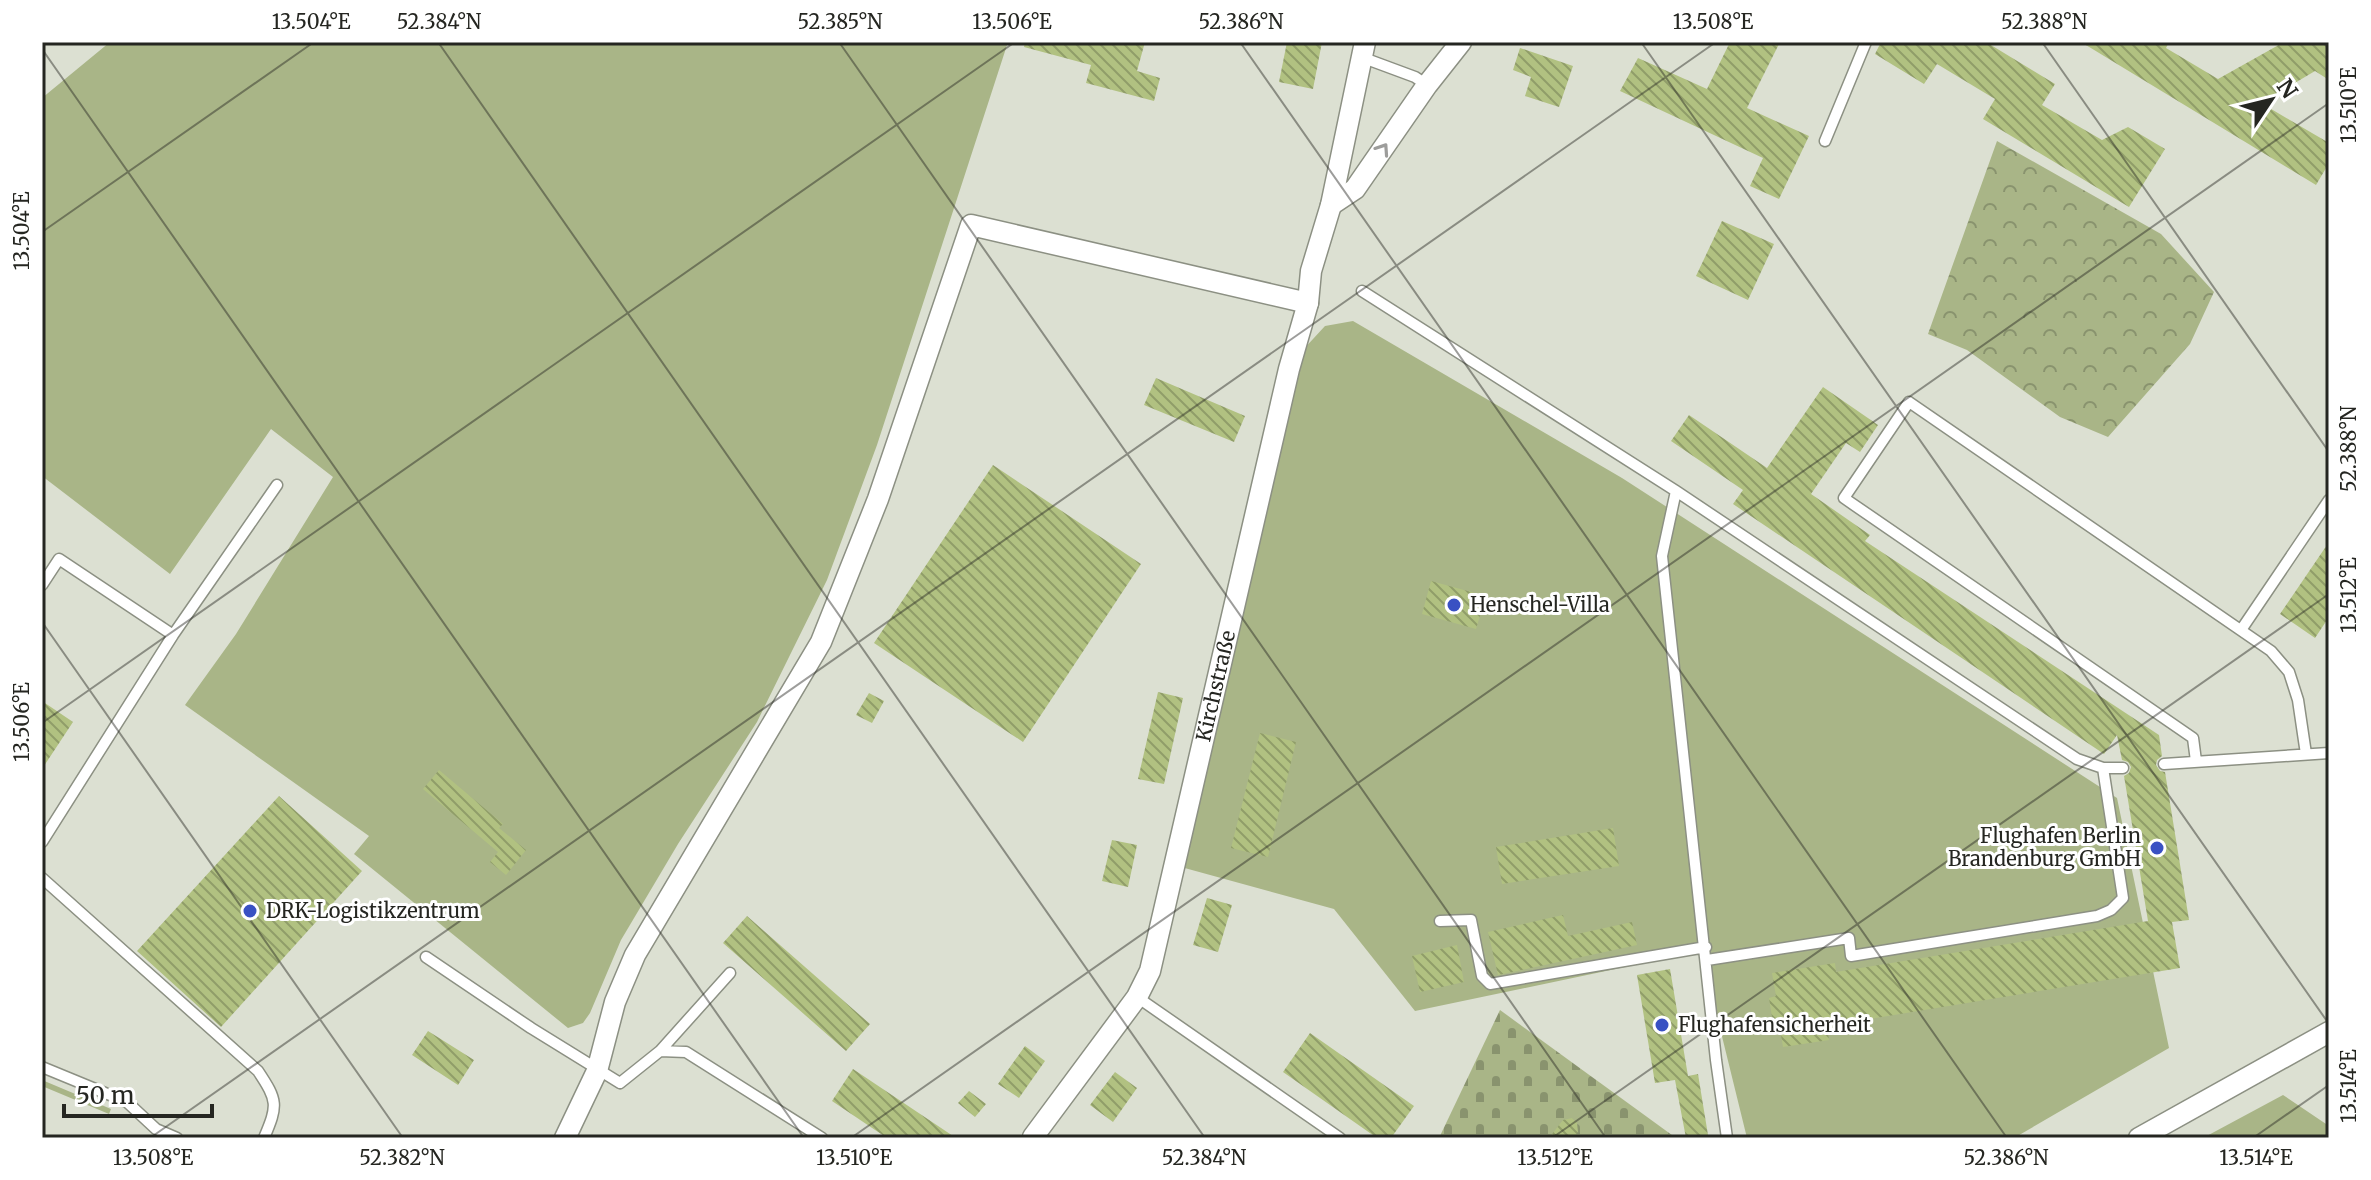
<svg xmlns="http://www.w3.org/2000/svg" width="2371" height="1180" viewBox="0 0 2371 1180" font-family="Merriweather,serif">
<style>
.grass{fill:#a9b587}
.forest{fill:url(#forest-crowns)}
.cemetery{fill:url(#cemetery-stones)}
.building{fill:url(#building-back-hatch)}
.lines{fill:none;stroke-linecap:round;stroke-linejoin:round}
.lane-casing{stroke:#8c9083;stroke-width:13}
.street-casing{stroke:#8c9083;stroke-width:23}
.lane{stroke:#fff;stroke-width:10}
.street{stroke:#fff;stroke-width:20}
.oneway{stroke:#9d9d9b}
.ticks{fill:none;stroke:#252621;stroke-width:2;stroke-opacity:0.45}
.poi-dot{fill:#3951c3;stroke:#fff;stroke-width:3}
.labels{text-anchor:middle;stroke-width:6;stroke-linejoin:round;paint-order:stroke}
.poi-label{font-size:20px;fill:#252621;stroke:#fff;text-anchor:start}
.street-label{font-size:20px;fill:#252621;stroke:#fff}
.neatline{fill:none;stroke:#252621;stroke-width:3}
.ticks-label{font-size:20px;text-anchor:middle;fill:#252621}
</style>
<defs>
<pattern id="forest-crowns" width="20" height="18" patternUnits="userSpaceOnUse" patternTransform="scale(2)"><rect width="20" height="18" fill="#a9b587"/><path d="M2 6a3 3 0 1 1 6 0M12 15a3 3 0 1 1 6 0" fill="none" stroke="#89936e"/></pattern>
<pattern id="cemetery-stones" width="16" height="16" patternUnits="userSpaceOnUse" patternTransform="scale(2)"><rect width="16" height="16" fill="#a9b587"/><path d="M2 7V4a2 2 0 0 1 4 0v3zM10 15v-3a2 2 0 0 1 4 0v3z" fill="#89936e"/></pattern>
<pattern id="building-back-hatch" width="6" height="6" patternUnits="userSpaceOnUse" patternTransform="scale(2)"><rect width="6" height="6" fill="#b1c181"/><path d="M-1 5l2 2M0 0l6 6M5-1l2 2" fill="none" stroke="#909d69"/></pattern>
</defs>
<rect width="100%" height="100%" fill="#dce0d2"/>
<path class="grass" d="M 110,42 L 1008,42 L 877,445 L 827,580 L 757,722 L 678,844 L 621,940 L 590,1013 L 583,1023 L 568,1028 L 354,854 L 369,836 L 185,705 L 236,634 L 333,477 L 271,429 L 170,574 L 42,476 L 42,98 Z
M 1353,321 L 1622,478 L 2117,798 L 2169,1048 L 2014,1138 L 1747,1138 L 1701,951 L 1415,1011 L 1334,909 L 1181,867 L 1301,352 L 1325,326 Z
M 42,1080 L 111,1109 L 109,1114 L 42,1086 Z
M 2283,1095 L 2329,1126 L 2329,1138 L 2203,1138 Z"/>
<path class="forest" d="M 1997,141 L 2161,234 L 2214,292 L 2190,344 L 2108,437 L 2060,417 L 1967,350 L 1928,334 Z"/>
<path class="cemetery" d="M 1500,1010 L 1676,1138 L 1439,1138 Z"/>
<path class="building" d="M 1025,42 L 1145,42 L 1137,71 L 1160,78 L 1154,101 L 1086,83 L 1091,65 L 1024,47 Z
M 1287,42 L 1322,42 L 1313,89 L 1279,82 Z
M 1730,42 L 1780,42 L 1747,108 L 1809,136 L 1779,199 L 1750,186 L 1763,158 L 1620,91 L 1638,58 L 1707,89 Z
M 1881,42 L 1986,42 L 2055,84 L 2042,105 L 2102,140 L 2128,127 L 2165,149 L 2129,207 L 1983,119 L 1995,99 L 1937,64 L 1924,84 L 1875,54 Z
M 2081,42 L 2169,42 L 2166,48 L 2218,79 L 2284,42 L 2329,42 L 2329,80 L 2315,71 L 2261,103 L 2329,143 L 2329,163 L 2316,185 Z
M 1520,48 L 1573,66 L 1559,107 L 1525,96 L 1531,77 L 1513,70 Z
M 1722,221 L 1774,244 L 1748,300 L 1696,276 Z
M 1156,378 L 1245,416 L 1234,442 L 1144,405 Z
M 1823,387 L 1878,425 L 1860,452 L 1846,443 L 1811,494 L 1870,535 L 1865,541 L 2159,735 L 2162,756 L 2157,760 L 2156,765 L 2160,771 L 2165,772 L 2189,920 L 2172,922 L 2180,968 L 1827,1026 L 1829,1040 L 1783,1047 L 1779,1023 L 1773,1023 L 1769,998 L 1776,996 L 1772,973 L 1835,963 L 1836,972 L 2148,921 L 2124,776 L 2129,773 L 2131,767 L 2128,762 L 2122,760 L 2117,735 L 2104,754 L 1733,504 L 1743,490 L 1671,441 L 1689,415 L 1767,468 Z
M 993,465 L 1141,564 L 1023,742 L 874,643 Z
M 2329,542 L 2329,617 L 2315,638 L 2280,614 Z
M 1431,581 L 1486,596 L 1476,629 L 1422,614 Z
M 1158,692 L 1183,698 L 1164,784 L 1138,779 Z
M 869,693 L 884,701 L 872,723 L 856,715 Z
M 42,701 L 73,722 L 42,769 Z
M 1260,733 L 1296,742 L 1268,857 L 1231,848 Z
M 439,770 L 503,824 L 499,828 L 526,850 L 506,875 L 490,862 L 498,852 L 423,789 Z
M 279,796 L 362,871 L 221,1027 L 137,951 Z
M 1613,828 L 1619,866 L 1502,884 L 1496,847 Z
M 1112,840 L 1137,845 L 1128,887 L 1102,881 Z
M 1207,898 L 1232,905 L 1218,952 L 1193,945 Z
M 1563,915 L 1568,936 L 1632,922 L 1637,945 L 1498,975 L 1488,932 Z
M 747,916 L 870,1024 L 846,1051 L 723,943 Z
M 1457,945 L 1464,982 L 1420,992 L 1412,956 Z
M 1670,969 L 1688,1076 L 1698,1074 L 1708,1135 L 1686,1138 L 1675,1080 L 1655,1083 L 1637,975 Z
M 428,1031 L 474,1060 L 458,1085 L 412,1055 Z
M 1310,1033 L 1414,1106 L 1391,1138 L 1377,1138 L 1283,1072 Z
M 1025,1046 L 1045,1061 L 1019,1098 L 998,1084 Z
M 853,1069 L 956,1138 L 887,1138 L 832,1101 Z
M 1115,1072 L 1137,1088 L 1113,1122 L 1090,1105 Z
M 969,1091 L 986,1104 L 975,1117 L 958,1103 Z
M 1572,1118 L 1577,1123 L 1578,1132 L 1574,1138 L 1549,1138 L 1563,1120 Z"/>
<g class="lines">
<g class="lane-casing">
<path id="lane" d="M 1361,57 L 1415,77 L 1427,85
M 1825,141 L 1866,42
M 1362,291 L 1676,491 L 2077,759 L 2103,768 L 2123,768
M 1676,491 L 1662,556 L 1716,1060 L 1727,1138
M 42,585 L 59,559 L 173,635
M 2241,630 L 2329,500
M 2196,761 L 2193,738 L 1844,498 L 1909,402 L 2271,651 L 2289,672 L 2298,700 L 2306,754
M 2164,764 L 2329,753
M 42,842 L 173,635 L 277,485
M 42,878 L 258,1071 C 278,1101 278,1105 264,1138
M 1440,921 L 1471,920 L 1482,976 L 1490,984 L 1706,947
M 426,957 L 531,1028 L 620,1083 L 660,1051 L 686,1052 L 822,1138
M 1707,960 L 1849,938 L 1851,956 L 2097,916 L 2111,910 L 2123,898 L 2103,768
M 1137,997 L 1340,1138
M 660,1051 L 730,973
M 42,1067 L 127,1102 L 156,1129 L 177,1138"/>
</g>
<g class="street-casing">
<g id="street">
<path d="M 1331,205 L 1355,189 L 1427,85 L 1461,42"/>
<path id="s1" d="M 1033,1137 L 1137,997 L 1150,971 L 1289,369 L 1308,303 L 1311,271 L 1331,205 L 1365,42"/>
<path d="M 565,1138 L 597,1071 L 615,1002 L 635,955 L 821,642 L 878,499 L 971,225 L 1308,303"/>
<path d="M 2139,1138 L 2329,1032"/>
</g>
</g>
<use href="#lane" class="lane"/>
<use href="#street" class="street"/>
</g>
<defs><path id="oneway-chevron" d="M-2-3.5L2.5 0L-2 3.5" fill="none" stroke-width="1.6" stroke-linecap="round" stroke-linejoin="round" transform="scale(2)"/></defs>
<use class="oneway" href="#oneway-chevron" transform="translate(1383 149) rotate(-56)"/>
<path class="ticks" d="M 438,42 L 1205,1138M 839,42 L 1606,1138M 1240,42 L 2007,1138M 1641,42 L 2329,1024M 2042,42 L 2329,452M 42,49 L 804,1138M 42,232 L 314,42M 42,622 L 403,1138M 42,723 L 1015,42M 150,1138 L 1716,42M 851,1138 L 2329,103M 1552,1138 L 2329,594M 2253,1138 L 2329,1085"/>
<g class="poi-dot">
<circle cx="1454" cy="605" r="8"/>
<circle cx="2157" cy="848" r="8"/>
<circle cx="250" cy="911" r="8"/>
<circle cx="1662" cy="1025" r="8"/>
</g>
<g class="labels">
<g class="poi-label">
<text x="1470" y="612">Henschel-Villa</text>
<text x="2141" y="843" text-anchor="end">Flughafen Berlin<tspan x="2141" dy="23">Brandenburg GmbH</tspan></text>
<text x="266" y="918">DRK-Logistikzentrum</text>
<text x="1678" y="1032">Flughafensicherheit</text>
</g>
<g class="street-label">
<text dy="7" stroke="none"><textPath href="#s1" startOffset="496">Kirchstraße</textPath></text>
</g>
</g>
<rect width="2371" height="1180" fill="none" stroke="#ffffff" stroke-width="88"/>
<g transform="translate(2271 100) rotate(55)" stroke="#ffffff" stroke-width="6" paint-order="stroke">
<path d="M0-6L14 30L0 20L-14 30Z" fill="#252621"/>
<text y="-12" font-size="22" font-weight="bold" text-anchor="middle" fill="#252621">N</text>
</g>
<path d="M64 1104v12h148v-12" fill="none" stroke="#252621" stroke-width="4"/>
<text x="76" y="1104" font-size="24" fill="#252621" stroke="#ffffff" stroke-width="6" paint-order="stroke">50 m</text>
<rect x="44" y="44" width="2283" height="1092" class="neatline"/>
<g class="ticks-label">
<text x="311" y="29">13.504°E</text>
<text x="439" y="29">52.384°N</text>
<text x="840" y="29">52.385°N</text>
<text x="1012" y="29">13.506°E</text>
<text x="1241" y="29">52.386°N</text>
<text x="1713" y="29">13.508°E</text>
<text x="2044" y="29">52.388°N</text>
<text transform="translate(2349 105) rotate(-90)" y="7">13.510°E</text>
<text transform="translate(22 231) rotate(-90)" y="7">13.504°E</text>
<text transform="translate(2349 449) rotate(-90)" y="7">52.388°N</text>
<text transform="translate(2349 595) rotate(-90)" y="7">13.512°E</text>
<text transform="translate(22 722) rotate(-90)" y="7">13.506°E</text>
<text transform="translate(2349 1086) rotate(-90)" y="7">13.514°E</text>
<text x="153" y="1165">13.508°E</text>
<text x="402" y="1165">52.382°N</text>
<text x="854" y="1165">13.510°E</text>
<text x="1204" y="1165">52.384°N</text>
<text x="1555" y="1165">13.512°E</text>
<text x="2006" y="1165">52.386°N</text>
<text x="2256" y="1165">13.514°E</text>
</g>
</svg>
